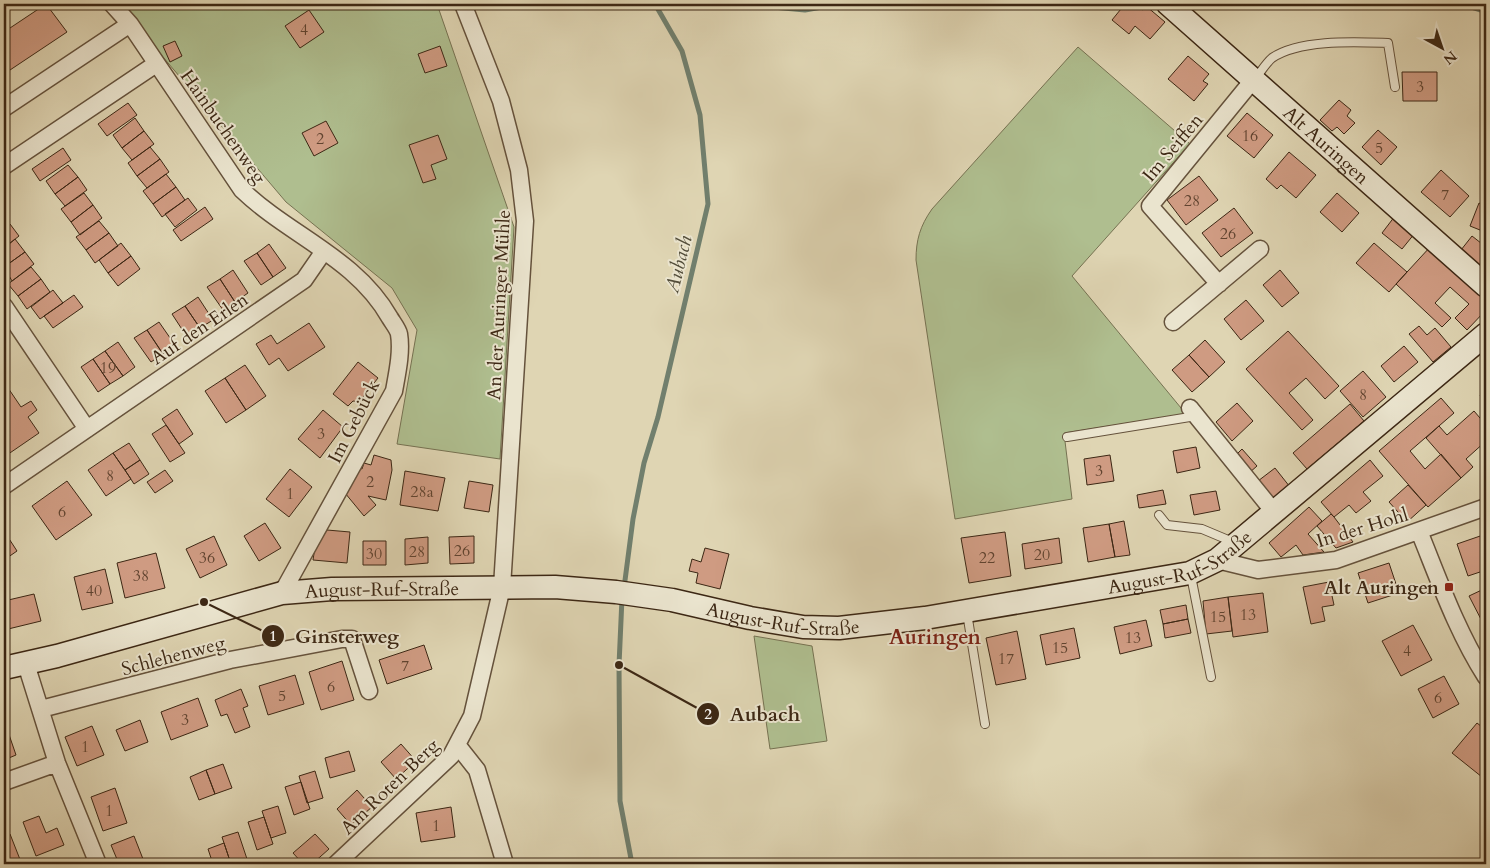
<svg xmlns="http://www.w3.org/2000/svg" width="1490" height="868" viewBox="0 0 1490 868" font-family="Cardo,serif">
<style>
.green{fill:#afbe8f;stroke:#767252}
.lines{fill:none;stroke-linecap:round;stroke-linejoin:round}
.stream{stroke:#717f6d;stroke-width:5}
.building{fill:#cf9b82;stroke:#3c2714}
.lane-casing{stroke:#65523c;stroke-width:10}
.street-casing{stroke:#65523c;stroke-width:19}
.secondary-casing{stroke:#3c2714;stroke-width:25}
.lane{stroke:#eae4ce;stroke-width:8}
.street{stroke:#eae4ce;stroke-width:16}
.secondary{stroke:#eae4ce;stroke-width:22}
.poi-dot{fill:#8f2418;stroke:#eae4ce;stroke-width:2}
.labels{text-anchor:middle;stroke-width:4;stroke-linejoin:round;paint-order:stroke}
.number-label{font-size:16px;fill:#614430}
.street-label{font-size:19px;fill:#3c2714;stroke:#eae4ce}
.poi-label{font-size:19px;font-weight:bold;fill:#3c2714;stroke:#eae4ce;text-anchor:end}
.water-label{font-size:20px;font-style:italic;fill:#524c39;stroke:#eae4ce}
.quarter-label{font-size:21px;font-weight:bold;fill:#7a1f14;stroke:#eae4ce}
.leader{fill:none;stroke:#3c2714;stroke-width:2}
.callout-dot{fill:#3c2714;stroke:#eae4ce;stroke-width:2}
.mark-label{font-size:15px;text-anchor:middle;font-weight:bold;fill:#fff}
.callout-label{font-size:20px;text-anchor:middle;font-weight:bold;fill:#3c2714;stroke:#eae4ce;stroke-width:4;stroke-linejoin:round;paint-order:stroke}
</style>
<rect width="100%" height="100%" fill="#dfd5b3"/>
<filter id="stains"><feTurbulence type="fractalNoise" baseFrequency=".004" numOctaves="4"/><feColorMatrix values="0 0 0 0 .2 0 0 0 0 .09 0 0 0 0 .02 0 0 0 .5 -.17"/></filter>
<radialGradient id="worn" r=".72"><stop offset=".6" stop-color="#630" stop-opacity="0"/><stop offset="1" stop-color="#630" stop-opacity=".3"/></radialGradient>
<path class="green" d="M 118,4 L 437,4 L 514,227 L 500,459 L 397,444 L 417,330 L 392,288 L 286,202 Z
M 1078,47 L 1190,144 L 1072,276 L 1186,414 L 1064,433 L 1072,499 L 955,519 L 916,260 C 916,240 920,226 932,209 Z
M 754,636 L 812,646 L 827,741 L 770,749 Z"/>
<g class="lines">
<path class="stream" d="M 742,4 L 805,10 L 839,4
M 1462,4 L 1486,12
M 624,588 L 633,519 L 644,463 L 658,417 L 708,204 L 700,115 L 682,51 L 655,4
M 622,598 L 619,665 L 620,801 L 632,864"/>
</g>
<path class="building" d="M 46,4 L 67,32 L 4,74 L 4,32 Z
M 1125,4 L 1135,4 L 1143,10 L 1146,6 L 1165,22 L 1150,39 L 1135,26 L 1129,34 L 1112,20 Z
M 309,10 L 324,32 L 300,48 L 285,26 Z
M 175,41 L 182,56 L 170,62 L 163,46 Z
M 440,46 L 447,66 L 425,73 L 418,54 Z
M 1188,56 L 1209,74 L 1203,81 L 1208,84 L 1194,101 L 1168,79 Z
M 1402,72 L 1437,72 L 1437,101 L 1403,101 Z
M 1339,100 L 1351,110 L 1347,116 L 1355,123 L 1344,134 L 1337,127 L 1332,131 L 1320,120 Z
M 128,103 L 137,115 L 107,136 L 98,124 Z
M 1247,113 L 1273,135 L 1254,158 L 1227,136 Z
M 135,118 L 144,131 L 122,148 L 113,135 Z
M 326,121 L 338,143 L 314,156 L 302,133 Z
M 1378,130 L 1397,147 L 1381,165 L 1362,147 Z
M 144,131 L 154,144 L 132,160 L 122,148 Z
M 438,135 L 447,159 L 431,165 L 436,179 L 423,183 L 409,145 Z
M 150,147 L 160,159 L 137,176 L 128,163 Z
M 63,148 L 71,160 L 40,181 L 32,169 Z
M 1289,152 L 1316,175 L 1296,198 L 1281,185 L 1277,189 L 1266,179 Z
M 160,159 L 169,172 L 147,188 L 137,176 Z
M 68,165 L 78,177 L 55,194 L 46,181 Z
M 1441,170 L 1469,196 L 1450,217 L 1421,192 Z
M 166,174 L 176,187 L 153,204 L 143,191 Z
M 1199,176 L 1218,200 L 1186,225 L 1167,200 Z
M 78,177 L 87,190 L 65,206 L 55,194 Z
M 176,187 L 185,200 L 162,217 L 153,204 Z
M 84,193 L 93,205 L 71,222 L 61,209 Z
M 1337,193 L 1359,213 L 1342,232 L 1320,212 Z
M 188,198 L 197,210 L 175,227 L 165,214 Z
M 1479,203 L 1486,206 L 1485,232 L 1470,226 Z
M 93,205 L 102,218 L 80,235 L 71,222 Z
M 205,207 L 213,219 L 181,241 L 173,230 Z
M 1234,208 L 1253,233 L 1221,257 L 1202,233 Z
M 1395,216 L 1415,233 L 1402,249 L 1382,233 Z
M 99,221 L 109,233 L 86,250 L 76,237 Z
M 10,224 L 19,236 L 4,248 L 4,228 Z
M 109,233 L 118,246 L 95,263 L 86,250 Z
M 1472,236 L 1486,247 L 1486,271 L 1461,250 Z
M 15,239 L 25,252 L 4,267 L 4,248 Z
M 121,243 L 131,256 L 108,273 L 99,260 Z
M 1374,243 L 1407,272 L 1389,292 L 1356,263 Z
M 269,244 L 286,268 L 273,277 L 257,253 Z
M 1431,246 L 1486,296 L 1486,310 L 1467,330 L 1455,318 L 1469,304 L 1450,287 L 1435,303 L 1451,318 L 1442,327 L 1396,284 Z
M 25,252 L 34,264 L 12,281 L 4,267 Z
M 257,253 L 273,277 L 261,285 L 244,261 Z
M 131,256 L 140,269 L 118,286 L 108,273 Z
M 31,267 L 41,279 L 18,296 L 8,284 Z
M 233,270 L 248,293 L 235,302 L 220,279 Z
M 1280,270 L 1299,293 L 1282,307 L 1263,285 Z
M 41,279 L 50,292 L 27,309 L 18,296 Z
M 220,279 L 235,302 L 223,310 L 207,287 Z
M 53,290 L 63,303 L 40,319 L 31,307 Z
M 74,295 L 83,307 L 53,328 L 44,316 Z
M 198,297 L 213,320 L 200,328 L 185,306 Z
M 1246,300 L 1264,321 L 1241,340 L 1224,319 Z
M 185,306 L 200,328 L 187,337 L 172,314 Z
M 159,322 L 175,345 L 163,354 L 147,330 Z
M 309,323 L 325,347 L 288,371 L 279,358 L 269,365 L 256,344 L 271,335 L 277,344 Z
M 1419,326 L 1427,335 L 1435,328 L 1451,347 L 1433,362 L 1409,334 Z
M 147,330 L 163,354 L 151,362 L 134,338 Z
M 1288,331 L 1339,386 L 1325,399 L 1306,378 L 1289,393 L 1313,420 L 1302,430 L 1246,369 Z
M 1205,340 L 1225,362 L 1209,377 L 1189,355 Z
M 118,342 L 135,367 L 123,376 L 105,351 Z
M 1404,346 L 1418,362 L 1394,382 L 1381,366 Z
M 105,351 L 123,376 L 110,384 L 93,359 Z
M 1189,355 L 1209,377 L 1192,392 L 1172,370 Z
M 93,359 L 110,384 L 98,392 L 81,367 Z
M 358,362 L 378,378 L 359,402 L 353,401 L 348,406 L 333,394 Z
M 245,365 L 266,396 L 246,410 L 225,378 Z
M 1363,371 L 1386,397 L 1363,417 L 1340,391 Z
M 225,378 L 246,410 L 226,423 L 205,391 Z
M 4,382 L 21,407 L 31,401 L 37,410 L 28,417 L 39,433 L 4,457 Z
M 1486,387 L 1486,401 L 1480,396 Z
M 1441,398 L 1454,413 L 1410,451 L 1425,469 L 1441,454 L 1461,478 L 1428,507 L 1379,451 Z
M 1237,403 L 1253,421 L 1232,441 L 1216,422 Z
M 1350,404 L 1364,421 L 1307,469 L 1293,453 Z
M 177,409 L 193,434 L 179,444 L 162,419 Z
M 323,410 L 343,427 L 320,458 L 298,439 Z
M 1474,411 L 1486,425 L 1486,441 L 1466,459 L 1473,467 L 1461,478 L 1426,438 L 1439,426 L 1447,435 Z
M 166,425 L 185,453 L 170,462 L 152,434 Z
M 129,443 L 140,460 L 125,470 L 113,453 Z
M 1196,447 L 1200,468 L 1177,473 L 1173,451 Z
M 1242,449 L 1257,466 L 1249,473 L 1235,456 Z
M 113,453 L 131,479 L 106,496 L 88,470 Z
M 374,455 L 391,460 L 392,470 L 386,500 L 368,496 L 376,505 L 364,516 L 345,493 L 358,467 L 362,469 L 364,463 L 371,465 Z
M 1110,455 L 1114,481 L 1087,485 L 1084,459 Z
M 140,460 L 149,474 L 134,484 L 125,470 Z
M 1370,460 L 1383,476 L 1363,492 L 1371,501 L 1356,513 L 1349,505 L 1334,517 L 1321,502 Z
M 1275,468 L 1290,487 L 1273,500 L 1258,481 Z
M 290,469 L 312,487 L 289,517 L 266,499 Z
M 165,470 L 173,481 L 155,493 L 147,482 Z
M 405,471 L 445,478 L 438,511 L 400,505 Z
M 67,481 L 92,515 L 56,540 L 32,506 Z
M 469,481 L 493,485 L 489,512 L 464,508 Z
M 1408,485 L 1426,505 L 1407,522 L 1389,502 Z
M 1163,490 L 1166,504 L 1139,508 L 1137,495 Z
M 1216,491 L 1220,510 L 1194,515 L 1190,495 Z
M 1309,507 L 1322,521 L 1308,534 L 1324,552 L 1303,555 L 1296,545 L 1281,557 L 1269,543 Z
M 1331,514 L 1334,517 L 1353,542 L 1336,548 L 1317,526 Z
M 1124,521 L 1130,555 L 1115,557 L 1109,524 Z
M 265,523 L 281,548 L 259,561 L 244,536 Z
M 1109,524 L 1115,557 L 1088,562 L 1083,528 Z
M 327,530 L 350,532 L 347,563 L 313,560 L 315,547 Z
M 4,531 L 17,551 L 4,560 Z
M 1005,532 L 1011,576 L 969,583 L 961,538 Z
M 1486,534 L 1486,570 L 1468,576 L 1457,544 Z
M 214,536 L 227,565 L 200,578 L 186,549 Z
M 474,536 L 474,563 L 450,564 L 449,537 Z
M 428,537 L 428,563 L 405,565 L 405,539 Z
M 1059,538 L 1062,563 L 1025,569 L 1022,544 Z
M 363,541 L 386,541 L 386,565 L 363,565 Z
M 705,548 L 729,554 L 720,589 L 696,583 L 698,573 L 689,571 L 692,559 L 701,562 Z
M 156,553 L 165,588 L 125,598 L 117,563 Z
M 1389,563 L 1399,593 L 1368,603 L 1358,573 Z
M 105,569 L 113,603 L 82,610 L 74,577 Z
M 1329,582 L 1334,605 L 1322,607 L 1325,621 L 1311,624 L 1303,587 Z
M 1486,588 L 1486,629 L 1469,596 Z
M 1263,593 L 1268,632 L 1233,637 L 1228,597 Z
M 34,594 L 41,621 L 4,630 L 4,601 Z
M 1228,597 L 1232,631 L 1206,634 L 1203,601 Z
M 1186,605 L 1188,619 L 1163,624 L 1160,610 Z
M 1188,619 L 1191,633 L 1165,638 L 1163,624 Z
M 1146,620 L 1152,646 L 1120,654 L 1114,627 Z
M 1413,625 L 1432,660 L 1401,676 L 1382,641 Z
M 1074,628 L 1080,658 L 1046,665 L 1040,635 Z
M 1017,631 L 1026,679 L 996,685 L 986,638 Z
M 424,645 L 432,669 L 387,684 L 379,660 Z
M 342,661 L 354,700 L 321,710 L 309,672 Z
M 295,675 L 304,704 L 268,715 L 259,686 Z
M 1444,676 L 1459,704 L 1433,718 L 1418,689 Z
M 241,689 L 248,706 L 243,708 L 250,727 L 235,733 L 227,714 L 221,716 L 215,700 Z
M 198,698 L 208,726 L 171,740 L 161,712 Z
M 4,720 L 16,755 L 4,760 Z
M 140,720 L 148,742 L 125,751 L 116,730 Z
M 1477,723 L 1486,730 L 1486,772 L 1482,777 L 1452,753 Z
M 92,726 L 104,755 L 77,766 L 65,737 Z
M 401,744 L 416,761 L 396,779 L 381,762 Z
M 349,751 L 355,771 L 330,778 L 325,758 Z
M 223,764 L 232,788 L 215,794 L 206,770 Z
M 206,770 L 215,794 L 199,800 L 190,777 Z
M 315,771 L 323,798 L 307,803 L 299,776 Z
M 301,782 L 310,809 L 294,815 L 285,787 Z
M 115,788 L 127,823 L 103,831 L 91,797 Z
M 357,790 L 372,807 L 351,825 L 337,809 Z
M 278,806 L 286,833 L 271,838 L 262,811 Z
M 451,807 L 455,837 L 421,842 L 416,813 Z
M 39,816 L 46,833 L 57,828 L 64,845 L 36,856 L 23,822 Z
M 264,817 L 273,844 L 257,850 L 248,822 Z
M 238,832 L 247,859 L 231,864 L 222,837 Z
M 10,834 L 21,862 L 4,864 L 4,836 Z
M 315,834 L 329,849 L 312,864 L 303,864 L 293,853 Z
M 134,836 L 143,859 L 129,864 L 119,864 L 111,845 Z
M 224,843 L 231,864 L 213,864 L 208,849 Z"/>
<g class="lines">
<g class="lane-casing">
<path id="lane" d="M 1255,79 C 1260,73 1266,63 1272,58 C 1300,39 1356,42 1388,43 L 1395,87
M 1067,437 L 1196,416
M 1159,515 L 1167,525 L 1202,529 L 1233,542
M 1191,576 L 1211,677
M 967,613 L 985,724"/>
</g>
<g class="street-casing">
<path id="street" d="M 112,4 L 130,24 L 242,190 C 290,236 356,258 390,318 C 393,323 398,329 399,334 C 402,352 397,374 394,391 L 282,593
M 4,108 L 130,24
M 4,166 L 156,64
M 1219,284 L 1150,206 L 1253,80
M 4,306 L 87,429
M 1173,322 L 1260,249
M 1190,408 L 1274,512
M 4,486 L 304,280 L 324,251
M 1419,531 C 1439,580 1457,632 1486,677
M 1217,560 L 1258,570 L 1336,560 L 1486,507
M 26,664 L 57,763 L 98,864
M 41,709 L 230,660 L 342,639 L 352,639 L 369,691
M 458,746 L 477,770 L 505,864
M 4,782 L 57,763
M 336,864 L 451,756 L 472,716 L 502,587 L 525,221 L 519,170 L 501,101 L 463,4"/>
</g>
<g class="secondary-casing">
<g id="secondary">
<path id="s1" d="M 1168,4 L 1486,286"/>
<path id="s2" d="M 4,668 L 57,656 L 282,593 L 332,589 L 555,587 L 616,592 L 672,600 L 750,618 L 803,627 L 839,628 L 925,618 L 1190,573 L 1217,560 L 1486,334"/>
</g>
</g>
<use href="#lane" class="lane"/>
<use href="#street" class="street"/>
<use href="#secondary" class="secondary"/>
</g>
<rect class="poi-dot" x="1444" y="582" width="10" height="10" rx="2.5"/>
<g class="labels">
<g class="number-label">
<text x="304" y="35">4</text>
<text x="1420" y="92">3</text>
<text x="1250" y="141">16</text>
<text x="320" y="144">2</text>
<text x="1379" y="153">5</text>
<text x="1445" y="200">7</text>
<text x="1192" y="206">28</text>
<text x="1228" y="239">26</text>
<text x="108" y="373">19</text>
<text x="1363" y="400">8</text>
<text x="321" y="439">3</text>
<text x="1099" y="476">3</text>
<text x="110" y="481">8</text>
<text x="370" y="487">2</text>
<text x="422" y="497">28a</text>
<text x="290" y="499">1</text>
<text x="62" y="517">6</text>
<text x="462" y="556">26</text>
<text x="417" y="557">28</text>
<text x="374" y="559">30</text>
<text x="1042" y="560">20</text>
<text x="207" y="563">36</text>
<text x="987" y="563">22</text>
<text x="141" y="581">38</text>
<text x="94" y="596">40</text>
<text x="1248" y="620">13</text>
<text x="1218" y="622">15</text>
<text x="1133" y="643">13</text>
<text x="1060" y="653">15</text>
<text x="1407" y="656">4</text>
<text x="1006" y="664">17</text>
<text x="405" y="671">7</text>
<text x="331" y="692">6</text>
<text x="282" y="701">5</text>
<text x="1438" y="703">6</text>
<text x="185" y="725">3</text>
<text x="85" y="752">1</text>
<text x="109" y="816">1</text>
<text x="436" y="831">1</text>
</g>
<g class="street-label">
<text transform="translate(224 126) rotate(55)" y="7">Hainbuchenweg</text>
<text dy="7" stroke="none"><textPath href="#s1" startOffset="212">Alt Auringen</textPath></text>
<text transform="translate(1172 147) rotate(-50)" y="7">Im Seiffen</text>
<text transform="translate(498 305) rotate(-87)" y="7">An der Auringer Mühle</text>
<text transform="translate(199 328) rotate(-34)" y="7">Auf den Erlen</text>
<text transform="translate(353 421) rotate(-63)" y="7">Im Gebück</text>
<text transform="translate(1362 527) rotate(-17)" y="7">In der Hohl</text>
<text dy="7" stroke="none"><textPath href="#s2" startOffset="1198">August-Ruf-Straße</textPath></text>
<text dy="7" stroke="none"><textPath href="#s2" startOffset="388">August-Ruf-Straße</textPath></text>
<text dy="7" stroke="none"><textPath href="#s2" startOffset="792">August-Ruf-Straße</textPath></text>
<text transform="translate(173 655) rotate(-15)" y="7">Schlehenweg</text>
<text transform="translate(389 786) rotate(-44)" y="7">Am Roten Berg</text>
</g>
<g class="poi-label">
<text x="1439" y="594">Alt Auringen</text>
</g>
<g class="water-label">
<text transform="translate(678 264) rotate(-76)" y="7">Aubach</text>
</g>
<g class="quarter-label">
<text x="935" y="644">Auringen</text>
</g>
</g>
<path class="leader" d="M204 602L273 636M619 665L708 714"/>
<g class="callout-dot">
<circle cx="204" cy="602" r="5"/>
<circle cx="619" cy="665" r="5"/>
<circle cx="273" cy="636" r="12"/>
<circle cx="708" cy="714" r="12"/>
</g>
<g class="mark-label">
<text x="273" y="641">1</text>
<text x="708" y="719">2</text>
</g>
<g class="callout-label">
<text x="347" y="643">Ginsterweg</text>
<text x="765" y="721">Aubach</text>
</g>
<rect width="1490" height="868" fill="none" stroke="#dfd5b3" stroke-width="20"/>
<rect x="5" y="5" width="1480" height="858" fill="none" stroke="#3c2714" stroke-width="2.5"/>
<rect x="10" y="10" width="1470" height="848" fill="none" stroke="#3c2714"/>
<g transform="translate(1442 48) rotate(140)" stroke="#eae4ce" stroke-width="4" paint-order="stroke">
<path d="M0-4L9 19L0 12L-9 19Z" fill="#3c2714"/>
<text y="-8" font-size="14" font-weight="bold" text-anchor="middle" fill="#3c2714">N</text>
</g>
<rect width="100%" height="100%" filter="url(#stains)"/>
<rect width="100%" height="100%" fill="url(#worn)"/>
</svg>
